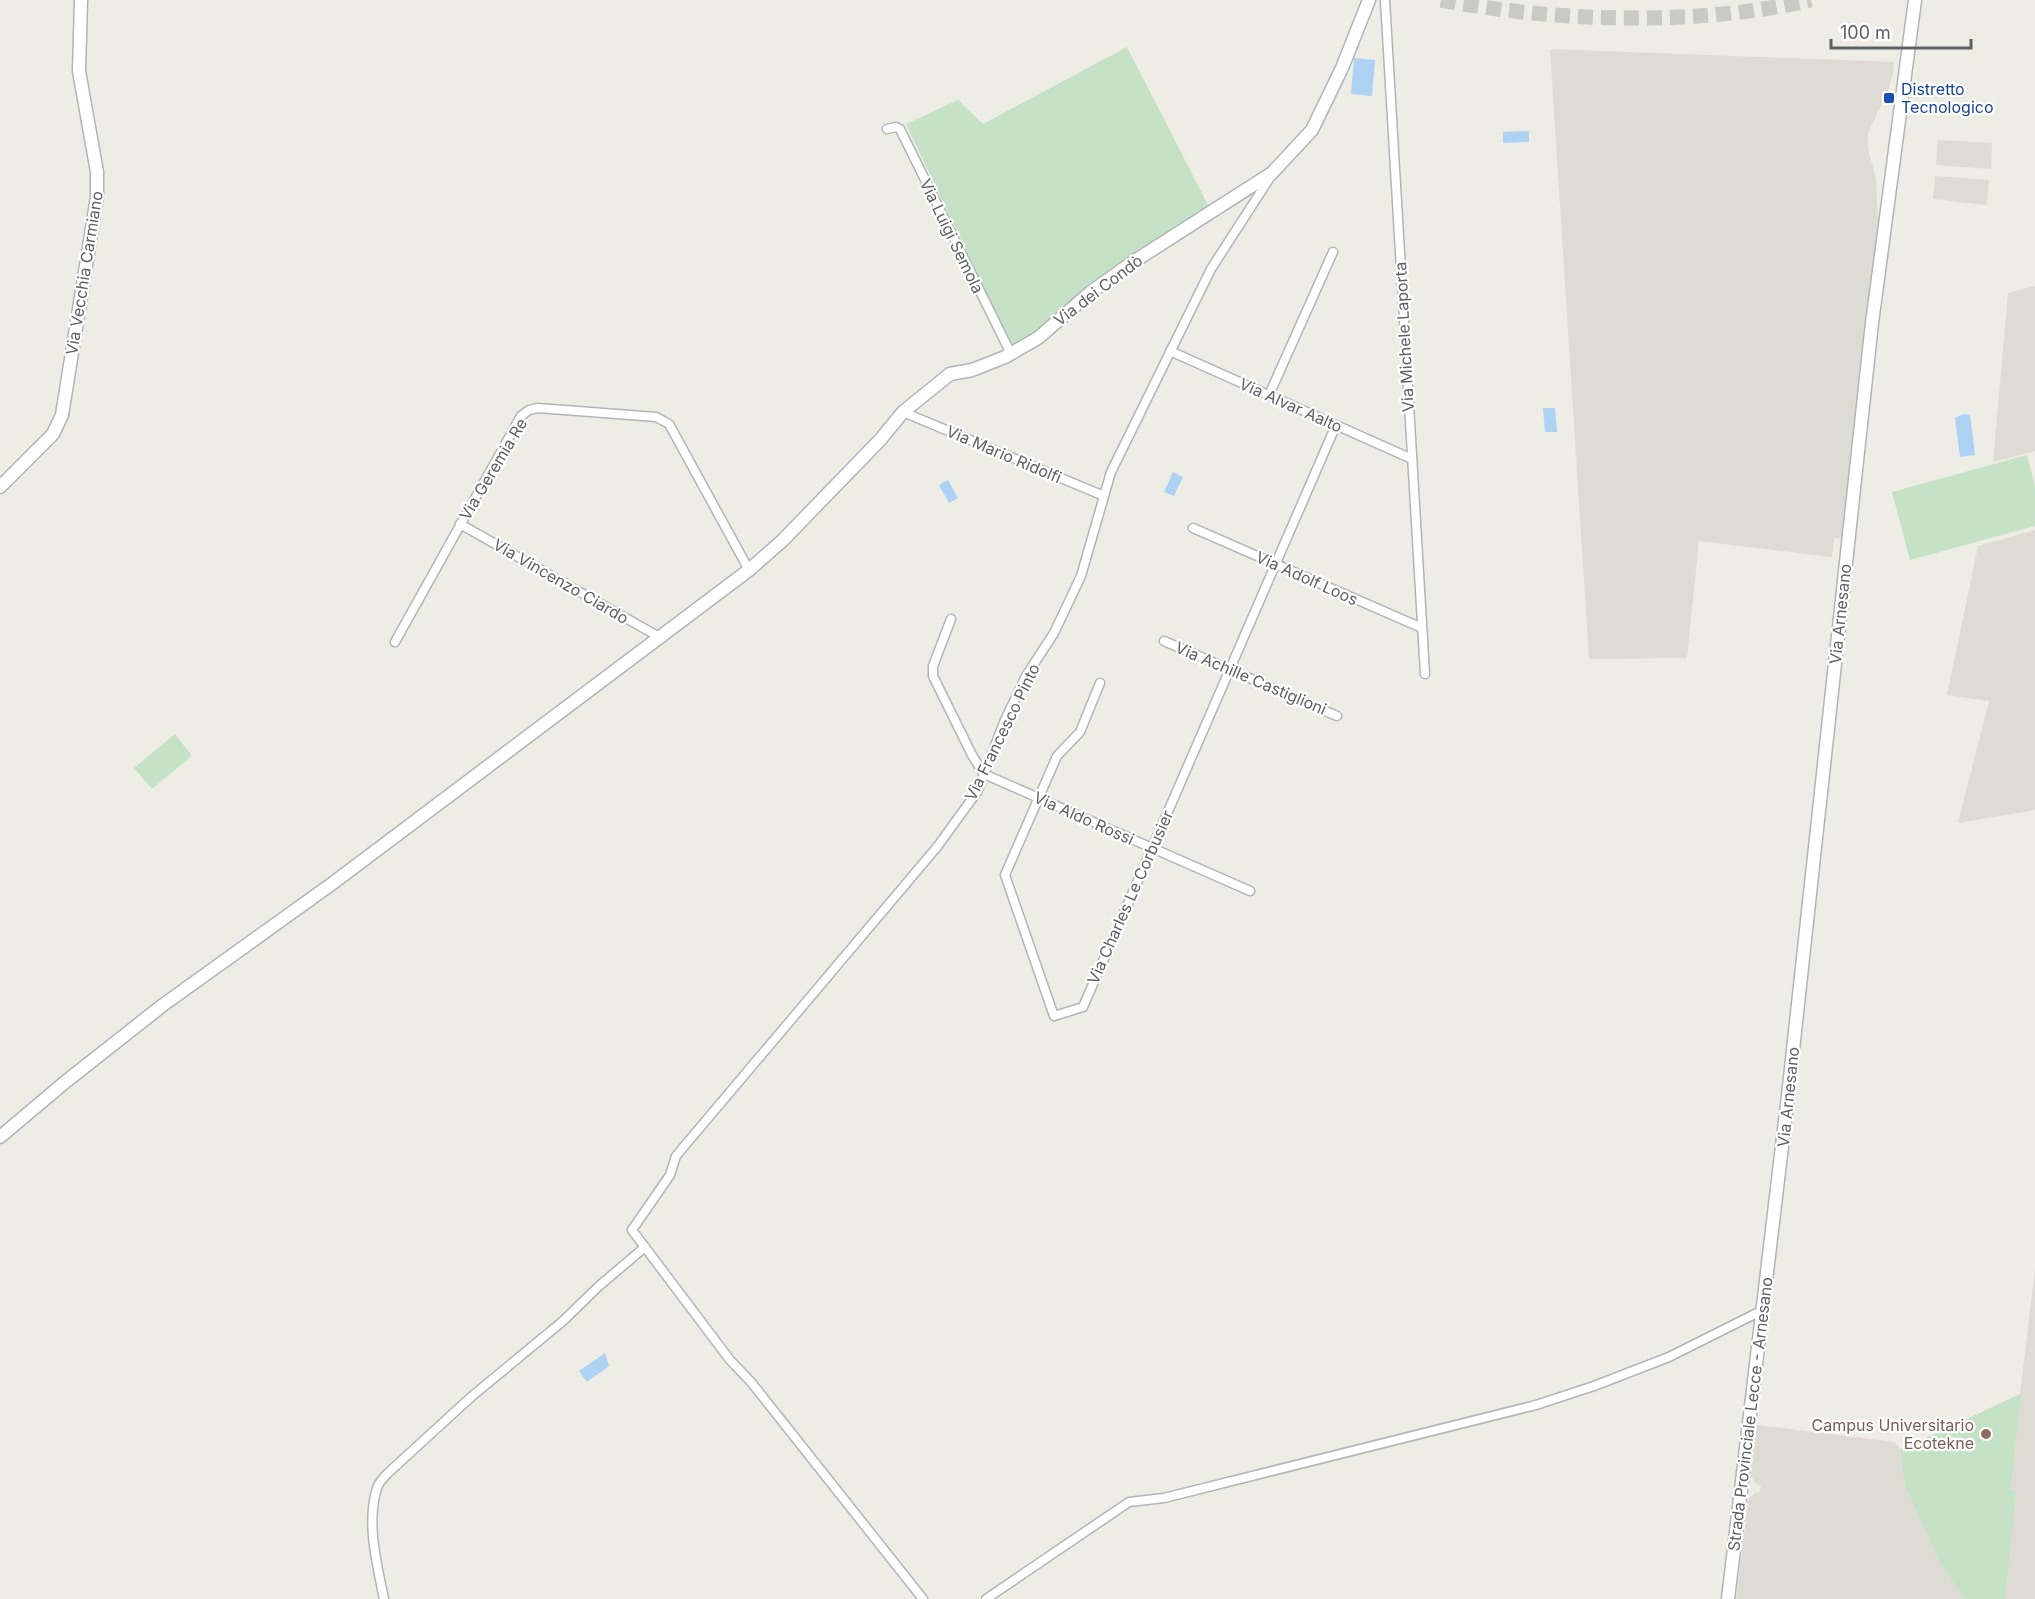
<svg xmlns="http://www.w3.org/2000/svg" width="2035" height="1599" viewBox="0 0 2035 1599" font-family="Inter,sans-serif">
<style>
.industrial{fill:#dcdbd7}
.education{fill:#dddbd4}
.green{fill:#c5e2c6}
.water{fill:#aed2f4}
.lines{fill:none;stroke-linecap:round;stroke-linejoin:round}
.highway-tunnel{stroke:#c9c9c5;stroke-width:15;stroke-dasharray:15 8;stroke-linecap:butt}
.street-casing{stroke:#b2b5b8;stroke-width:11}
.secondary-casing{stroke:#b1b4b8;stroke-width:15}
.street{stroke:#fff;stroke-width:8}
.secondary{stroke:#fff;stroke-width:12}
.transit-dot{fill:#1a4fb4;stroke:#fff;stroke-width:2}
.education-dot{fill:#8d6e63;stroke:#fff;stroke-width:2}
.labels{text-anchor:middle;stroke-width:4.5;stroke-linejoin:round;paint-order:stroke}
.transit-label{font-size:16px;fill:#164399;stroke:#fff;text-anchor:start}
.street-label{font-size:16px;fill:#5d6064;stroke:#fff}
.education-label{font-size:16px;fill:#785e54;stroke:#fff;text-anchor:end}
</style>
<rect width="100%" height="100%" fill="#edece5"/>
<path class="industrial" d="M 1938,140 L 1992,143 L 1991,169 L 1936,165 Z
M 1935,176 L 1989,180 L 1987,205 L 1933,199 Z"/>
<path class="education" d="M 1550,49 L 1894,62 L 1893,74 L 1888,91 L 1868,133 L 1868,149 L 1876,179 L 1878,220 L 1881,224 L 1851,476 L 1847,477 L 1848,483 L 1851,485 L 1844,539 L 1834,538 L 1832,557 L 1699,541 L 1687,658 L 1589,659 Z
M 2035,286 L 2035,451 L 1993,462 L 2008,293 Z
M 2035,530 L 2035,810 L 1958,823 L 1989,701 L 1947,695 L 1978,546 Z
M 2035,1270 L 2035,1599 L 1736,1599 L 1748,1500 L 1756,1492 L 1759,1493 L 1761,1486 L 1756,1484 L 1751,1476 L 1757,1425 L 1895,1442 L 1901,1450 L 2020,1394 Z"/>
<path class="green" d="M 1127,47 L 1209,207 L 1036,335 L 1012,347 L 906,124 L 958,100 L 983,124 Z
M 2027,455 L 2035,486 L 2035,526 L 1910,560 L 1892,492 Z
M 175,734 L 192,756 L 152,789 L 134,768 Z
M 2021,1394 L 2010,1490 L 2016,1491 L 2005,1599 L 1965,1599 L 1940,1562 L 1906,1488 L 1900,1450 Z"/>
<path class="water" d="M 1354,58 L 1375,60 L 1372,96 L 1351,94 Z
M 1529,131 L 1529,142 L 1503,143 L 1503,132 Z
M 1543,408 L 1555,408 L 1557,432 L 1545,432 Z
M 1963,414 L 1970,415 L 1975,455 L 1960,457 L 1955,418 Z
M 1173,472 L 1183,477 L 1174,496 L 1164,492 Z
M 948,480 L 958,498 L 949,503 L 939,485 Z
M 605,1353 L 609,1366 L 587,1382 L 579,1371 Z"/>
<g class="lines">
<path class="highway-tunnel" d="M 1441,0 C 1555,22 1698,26 1811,0"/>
<g class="street-casing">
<path id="street" d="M 1385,0 L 1425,674
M 887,129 L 896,127 L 900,129 L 1011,354
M 1170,351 L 1412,459
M 1269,395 L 1333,252
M 903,412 L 1104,496
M 460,524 L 661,638
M 1193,528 L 1422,628
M 951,619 L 933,666 L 933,676 L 972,755 L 984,774 L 1250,891
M 1164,641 L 1337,716
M 395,642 L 521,416 L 529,410 L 538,408 L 656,417 L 669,424 L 749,570
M 1100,683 L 1080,732 L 1057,756 L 1005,875 L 1054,1016 L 1083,1007 L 1336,425
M 384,1599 C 377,1564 366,1523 377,1488 C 379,1482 384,1477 388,1473 L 471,1397 L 563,1321 L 599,1286 L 645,1247
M 923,1599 L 751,1382 L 730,1360 L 632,1230 L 670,1175 L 676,1156 L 937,847 L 977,792 L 1005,720 L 1026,676 L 1054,633 L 1081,576 L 1111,472 L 1211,269 L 1271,176
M 986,1599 L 1129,1502 L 1164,1498 L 1536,1405 L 1594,1386 L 1669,1357 L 1763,1310"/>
</g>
<g class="secondary-casing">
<path id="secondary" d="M 0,487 L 53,434 L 62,415 L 97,197 L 97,172 L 79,71 L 81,0
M 0,1137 L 64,1083 L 163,1005 L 333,883 L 749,570 L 782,541 L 880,440 L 903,412 L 950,374 L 972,370 L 1005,357 L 1038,338 L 1091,292 L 1133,262 L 1272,173 L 1312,130 L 1342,68 L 1369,0
M 1728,1599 L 1788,1096 L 1872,323 L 1915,0"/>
</g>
<use href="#street" class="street"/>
<use href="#secondary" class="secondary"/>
</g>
<rect class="transit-dot" x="1883" y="92" width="12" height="12" rx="3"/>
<circle class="education-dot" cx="1986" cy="1434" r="6"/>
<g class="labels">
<g class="transit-label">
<text x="1901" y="95">Distretto<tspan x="1901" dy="18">Tecnologico</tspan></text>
</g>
<g class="street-label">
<text transform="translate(952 236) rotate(64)" y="6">Via Luigi Semola</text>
<text transform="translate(84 273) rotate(-81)" y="6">Via Vecchia Carmiano</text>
<text transform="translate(1098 290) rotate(-37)" y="6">Via dei Condò</text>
<text transform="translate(1404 337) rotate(-93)" y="6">Via Michele Laporta</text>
<text transform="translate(1291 405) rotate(24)" y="6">Via Alvar Aalto</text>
<text transform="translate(1004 454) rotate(23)" y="6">Via Mario Ridolfi</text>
<text transform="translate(493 469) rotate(-59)" y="6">Via Geremia Re</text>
<text transform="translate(1307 578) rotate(24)" y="6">Via Adolf Loos</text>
<text transform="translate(561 581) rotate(30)" y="6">Via Vincenzo Ciardo</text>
<text transform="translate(1840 614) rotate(-84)" y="6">Via Arnesano</text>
<text transform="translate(1251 678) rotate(23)" y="6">Via Achille Castiglioni</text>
<text transform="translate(1002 732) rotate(-64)" y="6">Via Francesco Pinto</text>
<text transform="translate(1084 818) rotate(24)" y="6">Via Aldo Rossi</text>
<text transform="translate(1130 897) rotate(-66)" y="6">Via Charles Le Corbusier</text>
<text transform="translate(1788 1097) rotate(-84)" y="6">Via Arnesano</text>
<text transform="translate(1750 1414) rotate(-83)" y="6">Strada Provinciale Lecce - Arnesano</text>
</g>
<g class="education-label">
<text x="1974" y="1431">Campus Universitario<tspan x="1974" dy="18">Ecotekne</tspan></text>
</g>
</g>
<path d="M1831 39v9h140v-9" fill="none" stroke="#5d6064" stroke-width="3"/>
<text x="1840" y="39" font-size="18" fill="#5d6064" stroke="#ffffff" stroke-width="4.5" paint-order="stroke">100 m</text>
</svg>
